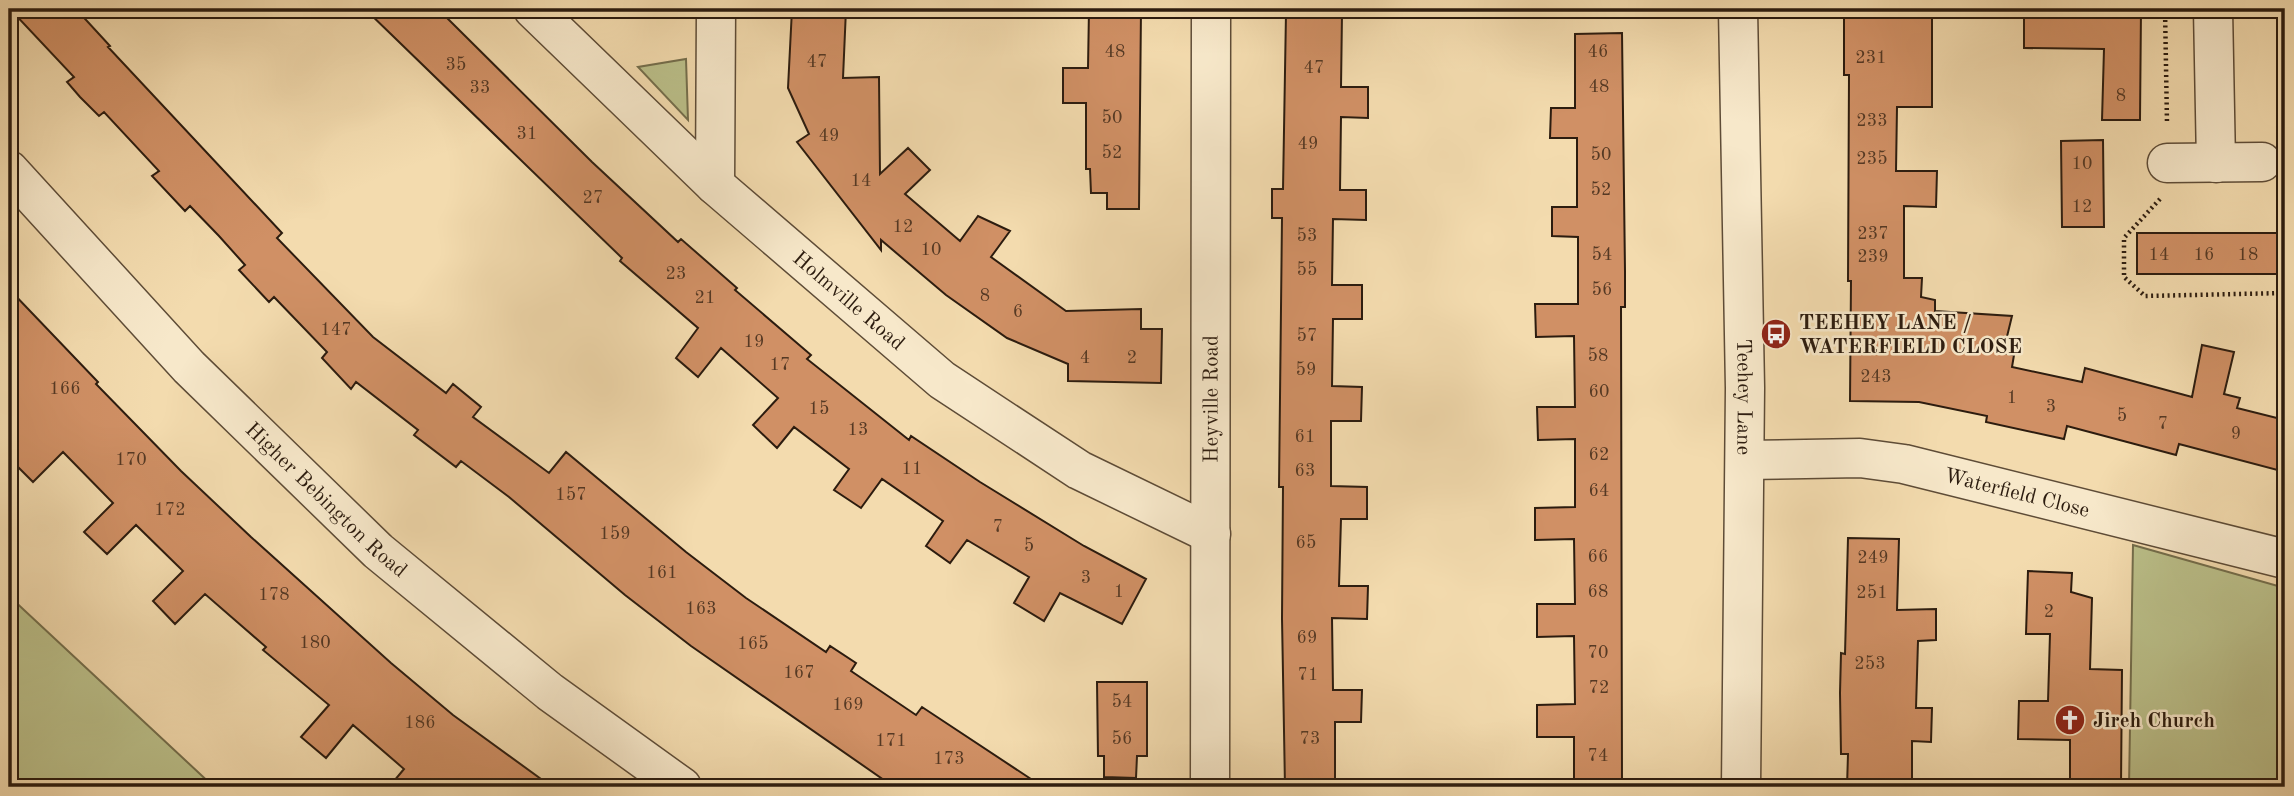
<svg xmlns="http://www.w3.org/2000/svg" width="2294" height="796" viewBox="0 0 2294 796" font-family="'Old Standard TT',serif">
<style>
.green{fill:#bbc08a;stroke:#746e4c;stroke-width:2}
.building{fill:#d09065;stroke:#2c1c0f;stroke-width:2}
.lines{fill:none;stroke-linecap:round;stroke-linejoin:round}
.minor-casing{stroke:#5e4c37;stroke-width:41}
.path{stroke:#2c1c0f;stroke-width:4.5;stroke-dasharray:2 3.5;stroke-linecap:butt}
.minor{stroke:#f7e8ca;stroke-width:38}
.labels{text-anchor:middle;stroke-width:5;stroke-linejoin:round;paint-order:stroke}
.number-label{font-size:18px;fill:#553924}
.street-label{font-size:21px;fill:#2c1c0f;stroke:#f7e8ca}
.poi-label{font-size:21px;font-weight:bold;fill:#2c1c0f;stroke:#f7e8ca;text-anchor:start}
</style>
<rect width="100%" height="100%" fill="#f3dbae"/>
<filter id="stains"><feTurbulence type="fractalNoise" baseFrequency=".00286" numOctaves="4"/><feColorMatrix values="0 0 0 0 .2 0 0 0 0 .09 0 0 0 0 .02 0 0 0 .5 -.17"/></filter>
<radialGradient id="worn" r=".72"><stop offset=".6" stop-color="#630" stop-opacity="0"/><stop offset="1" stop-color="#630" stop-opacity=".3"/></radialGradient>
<path class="green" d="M 686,59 L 688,120 L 638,67 Z
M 2133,545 L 2285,588 L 2285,787 L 2129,787 Z
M 9,596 L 214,787 L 9,787 Z"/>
<path class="building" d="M 10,9 L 76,9 L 110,46 L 108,47 L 282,233 L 277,238 L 373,337 L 446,393 L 453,384 L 481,407 L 473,417 L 549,473 L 566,452 L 686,552 L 746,598 L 826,652 L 830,646 L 856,663 L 851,671 L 916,715 L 922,707 L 1043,787 L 894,787 L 691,646 L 625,595 L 509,497 L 461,461 L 456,467 L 414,435 L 418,430 L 356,382 L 351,389 L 322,358 L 327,352 L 274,297 L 269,302 L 239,270 L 245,265 L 219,236 L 190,206 L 185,211 L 152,176 L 159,171 L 104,112 L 99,116 L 80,97 L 67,82 L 74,77 Z
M 365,9 L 438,9 L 592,162 L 678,242 L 681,239 L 737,288 L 735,290 L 811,355 L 807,359 L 909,440 L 911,436 L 980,482 L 1084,546 L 1146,579 L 1122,624 L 1060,593 L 1044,621 L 1014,603 L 1029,577 L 967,540 L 950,563 L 926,546 L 943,521 L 882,479 L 861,508 L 834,490 L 849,469 L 794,427 L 777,448 L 753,425 L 778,398 L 721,348 L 698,377 L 676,358 L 698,328 L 620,261 L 622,258 Z
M 792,9 L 846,9 L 843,78 L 879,77 L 880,174 L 908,148 L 930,170 L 905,194 L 960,241 L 978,216 L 1010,231 L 991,257 L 1066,311 L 1141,309 L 1141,329 L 1162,329 L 1161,383 L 1068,381 L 1068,364 L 1007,338 L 946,295 L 881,240 L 881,250 L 797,142 L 809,134 L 788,88 Z
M 1089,9 L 1141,9 L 1139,209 L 1107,209 L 1107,193 L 1091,193 L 1090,169 L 1086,169 L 1086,103 L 1063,103 L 1063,68 L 1088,68 Z
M 1844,9 L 1932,9 L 1932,107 L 1897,107 L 1896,171 L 1937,171 L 1936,207 L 1904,206 L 1904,278 L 1922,278 L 1921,297 L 1935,300 L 1935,311 L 2012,316 L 2003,353 L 2014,355 L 2012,367 L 2082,382 L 2085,368 L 2192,397 L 2202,345 L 2234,352 L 2224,394 L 2240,398 L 2237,408 L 2285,420 L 2285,472 L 2179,444 L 2176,455 L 2067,426 L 2064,439 L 1986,422 L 1987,416 L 1919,402 L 1850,401 L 1851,281 L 1848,281 L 1849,75 L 1844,75 Z
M 2024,9 L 2141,9 L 2140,120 L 2102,120 L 2104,49 L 2024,48 Z
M 1286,13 L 1342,14 L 1341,87 L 1368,87 L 1368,118 L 1341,117 L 1340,190 L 1366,190 L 1366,220 L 1333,219 L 1332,285 L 1362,285 L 1362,319 L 1333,319 L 1332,386 L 1362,387 L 1361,421 L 1331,421 L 1331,486 L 1367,487 L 1367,519 L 1341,519 L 1339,586 L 1368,586 L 1367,619 L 1332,618 L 1333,690 L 1362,690 L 1361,722 L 1335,722 L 1335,787 L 1285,787 L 1282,618 L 1283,487 L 1279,487 L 1282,218 L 1272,218 L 1272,189 L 1283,189 Z
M 1622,33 L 1625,271 L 1625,307 L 1621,307 L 1622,787 L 1574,787 L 1574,737 L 1537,737 L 1537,705 L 1575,704 L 1574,636 L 1537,637 L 1537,604 L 1575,604 L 1574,539 L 1535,540 L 1535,508 L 1575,507 L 1575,439 L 1538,440 L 1537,407 L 1575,407 L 1574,336 L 1536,337 L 1535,304 L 1578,304 L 1578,237 L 1552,236 L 1552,207 L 1577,207 L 1577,138 L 1550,138 L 1551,108 L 1575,108 L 1575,34 Z
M 2103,140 L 2104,227 L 2062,227 L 2061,141 Z
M 2137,233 L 2285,233 L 2285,274 L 2137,274 Z
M 9,289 L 98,382 L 96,384 L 181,471 L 251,537 L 391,663 L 453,715 L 552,787 L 389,787 L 404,769 L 353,725 L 326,758 L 301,737 L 329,705 L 263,650 L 266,647 L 205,594 L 175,624 L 153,601 L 183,571 L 136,525 L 107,554 L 84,532 L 113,503 L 63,452 L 33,482 L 9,458 Z
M 1848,538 L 1899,539 L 1897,610 L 1936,609 L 1936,640 L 1918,641 L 1916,708 L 1932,708 L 1931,742 L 1912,741 L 1912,787 L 1847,787 L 1848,754 L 1841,754 L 1840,693 L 1841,653 L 1845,654 Z
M 2028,571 L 2072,573 L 2071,592 L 2092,598 L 2090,669 L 2122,670 L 2121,786 L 2070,785 L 2070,740 L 2018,739 L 2019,701 L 2048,701 L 2050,634 L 2026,634 Z
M 1097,682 L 1147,682 L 1147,756 L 1137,756 L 1136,778 L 1104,777 L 1104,756 L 1098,756 Z"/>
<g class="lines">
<g class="minor-casing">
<g id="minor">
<path id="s1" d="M 533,9 L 715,185 L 942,380 L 1079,470 L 1211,534"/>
<path id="s2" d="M 1738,9 L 1745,388 L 1741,787"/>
<path d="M 2213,9 L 2216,163"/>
<path d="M 2167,163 L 2262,162"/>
<path id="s3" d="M 9,170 L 189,367 L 378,551 L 550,692 L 682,787"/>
<path d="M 715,185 L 716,9"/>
<path id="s4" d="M 1745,460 L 1860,458 L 1904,464 L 2285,559"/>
<path id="s5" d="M 1210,787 L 1211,9"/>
</g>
</g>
<path class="path" d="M 2165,9 L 2167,123
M 2160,199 L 2124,238 L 2124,277 L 2145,296 L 2285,293"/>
<use href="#minor" class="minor"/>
</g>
<defs>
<g id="bus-disc" transform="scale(1.575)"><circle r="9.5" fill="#8f2418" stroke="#f7e8ca"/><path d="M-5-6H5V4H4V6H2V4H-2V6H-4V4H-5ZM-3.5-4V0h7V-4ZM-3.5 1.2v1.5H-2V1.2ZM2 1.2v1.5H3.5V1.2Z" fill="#fff"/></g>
<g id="church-disc" transform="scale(1.575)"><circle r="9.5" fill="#8f2418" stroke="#f7e8ca"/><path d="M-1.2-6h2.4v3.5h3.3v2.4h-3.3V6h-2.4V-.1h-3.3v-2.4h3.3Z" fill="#fff"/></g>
</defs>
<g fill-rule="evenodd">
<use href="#bus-disc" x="1776" y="334"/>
<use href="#church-disc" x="2070" y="720"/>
</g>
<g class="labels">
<g class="number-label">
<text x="1115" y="57">48</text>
<text x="1598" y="57">46</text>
<text x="1871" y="63">231</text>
<text x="817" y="67">47</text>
<text x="456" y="70">35</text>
<text x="1314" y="73">47</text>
<text x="1599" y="92">48</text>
<text x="480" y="93">33</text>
<text x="2121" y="101">8</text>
<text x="1112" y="123">50</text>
<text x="1872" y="126">233</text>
<text x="527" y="139">31</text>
<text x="829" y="141">49</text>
<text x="1308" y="149">49</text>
<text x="1112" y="158">52</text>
<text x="1601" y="160">50</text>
<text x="1872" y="164">235</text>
<text x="2082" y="169">10</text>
<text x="861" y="186">14</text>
<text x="1601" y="195">52</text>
<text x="593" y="203">27</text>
<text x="2082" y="212">12</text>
<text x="903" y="232">12</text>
<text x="1873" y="239">237</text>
<text x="1307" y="241">53</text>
<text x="931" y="255">10</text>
<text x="1602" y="260">54</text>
<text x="2159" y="260">14</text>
<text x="2204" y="260">16</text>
<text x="2248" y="260">18</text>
<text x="1873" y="262">239</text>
<text x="1307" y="275">55</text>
<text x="676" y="279">23</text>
<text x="1602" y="295">56</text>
<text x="985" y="301">8</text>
<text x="705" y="303">21</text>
<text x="1018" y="317">6</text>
<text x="336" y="335">147</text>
<text x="1307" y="341">57</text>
<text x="754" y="347">19</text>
<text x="1598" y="361">58</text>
<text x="1085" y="363">4</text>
<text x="1132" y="363">2</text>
<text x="780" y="370">17</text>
<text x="1306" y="375">59</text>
<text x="1876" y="382">243</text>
<text x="65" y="394">166</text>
<text x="1599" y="397">60</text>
<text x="2012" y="403">1</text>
<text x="2051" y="412">3</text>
<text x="819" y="414">15</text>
<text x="2122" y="421">5</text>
<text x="2163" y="429">7</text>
<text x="858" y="435">13</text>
<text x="2236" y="439">9</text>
<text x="1305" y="442">61</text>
<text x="1599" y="460">62</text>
<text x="131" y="465">170</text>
<text x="912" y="474">11</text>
<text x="1305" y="476">63</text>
<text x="1599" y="496">64</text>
<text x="571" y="500">157</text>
<text x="170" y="515">172</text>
<text x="998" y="532">7</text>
<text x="615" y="539">159</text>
<text x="1306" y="548">65</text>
<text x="1029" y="551">5</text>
<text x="1598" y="562">66</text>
<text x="1873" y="563">249</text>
<text x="662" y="578">161</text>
<text x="1086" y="583">3</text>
<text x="1119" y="597">1</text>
<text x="1598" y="597">68</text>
<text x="1872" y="598">251</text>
<text x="274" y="600">178</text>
<text x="701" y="614">163</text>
<text x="2049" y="617">2</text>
<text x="1307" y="643">69</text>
<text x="315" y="648">180</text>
<text x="753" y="649">165</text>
<text x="1598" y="658">70</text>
<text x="1870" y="669">253</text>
<text x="799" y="678">167</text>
<text x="1308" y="680">71</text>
<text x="1599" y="693">72</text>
<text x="1122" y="707">54</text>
<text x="848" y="710">169</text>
<text x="420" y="728">186</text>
<text x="1122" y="744">56</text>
<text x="1310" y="744">73</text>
<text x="891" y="746">171</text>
<text x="1598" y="761">74</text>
<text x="949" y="764">173</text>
</g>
<g class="street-label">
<text dy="7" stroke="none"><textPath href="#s1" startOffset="430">Holmville Road</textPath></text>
<text dy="7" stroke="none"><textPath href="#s5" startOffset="388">Heyville Road</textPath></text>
<text dy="7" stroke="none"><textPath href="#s2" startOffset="388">Teehey Lane</textPath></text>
<text dy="7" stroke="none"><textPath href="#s4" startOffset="276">Waterfield Close</textPath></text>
<text dy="7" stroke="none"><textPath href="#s3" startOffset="458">Higher Bebington Road</textPath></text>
</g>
<g class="poi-label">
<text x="1799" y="329">TEEHEY LANE /<tspan x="1799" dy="24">WATERFIELD CLOSE</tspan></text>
<text x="2093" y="727">Jireh Church</text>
</g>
</g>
<rect width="2294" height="796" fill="none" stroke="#f3dbae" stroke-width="35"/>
<rect x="10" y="10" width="2273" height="775" fill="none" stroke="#2c1c0f" stroke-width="3.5"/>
<rect x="18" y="18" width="2259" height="761" fill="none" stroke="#2c1c0f" stroke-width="2"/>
<rect width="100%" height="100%" filter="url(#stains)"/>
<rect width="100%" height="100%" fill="url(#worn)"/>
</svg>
